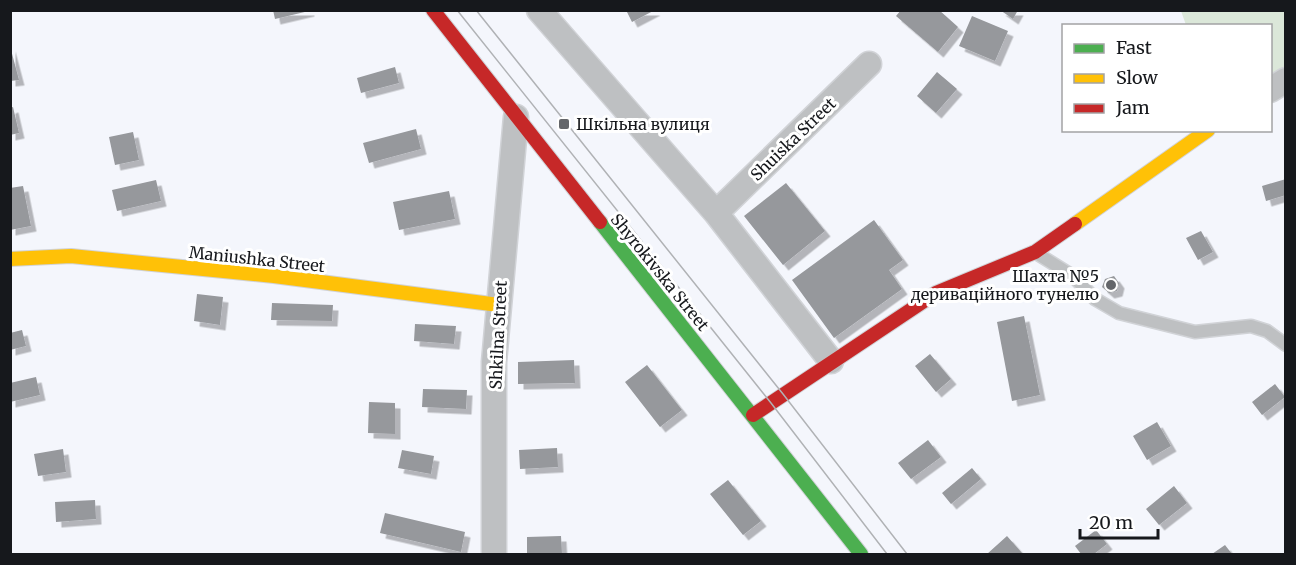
<svg xmlns="http://www.w3.org/2000/svg" width="1296" height="565" viewBox="0 0 1296 565" font-family="Merriweather,serif">
<style>
.grass{fill:#dbe7d9}
.building{fill:#96989c;filter:url(#shadow)}
.lines{fill:none;stroke-linecap:round;stroke-linejoin:round}
.lane-casing{stroke:#d1d3d7;stroke-width:15}
.street-casing{stroke:#d1d3d7;stroke-width:27}
.fast-casing{stroke:#d1d3d7;stroke-width:16}
.slow-casing{stroke:#d1d3d7;stroke-width:16}
.jam-casing{stroke:#d1d3d7;stroke-width:16}
.lane{stroke:#bec0c2;stroke-width:12}
.street{stroke:#bec0c2;stroke-width:24}
.fast{stroke:#4caf50;stroke-width:14}
.slow{stroke:#ffc107;stroke-width:14}
.jam{stroke:#c62828;stroke-width:14}
.tram{stroke:#b0b2b5;stroke-width:1.5}
.poi-dot{fill:#64666a;stroke:#fff;stroke-width:2}
.labels{text-anchor:middle;stroke-width:6;stroke-linejoin:round;paint-order:stroke}
.poi-label{font-size:16px;fill:#16181c;stroke:#fff;text-anchor:start}
.street-label{font-size:16px;fill:#16181c;stroke:#fff}
</style>
<defs>
<filter id="shadow"><feDropShadow dx="5.5" dy="5.5" stdDeviation="0" flood-color="#0004"/></filter>
</defs>
<rect width="100%" height="100%" fill="#f4f6fc"/>
<path class="grass" d="M 1181,11 L 1285,11 L 1285,80 L 1271,90 L 1270,26 L 1186,25 Z"/>
<path class="building" d="M 273,10 L 309,10 L 309,11 L 275,19 Z
M 626,10 L 655,10 L 632,22 Z
M 901,10 L 939,10 L 958,27 L 938,52 L 896,16 Z
M 1000,10 L 1018,10 L 1013,19 Z
M 972,16 L 1008,31 L 995,61 L 959,46 Z
M 10,46 L 19,80 L 10,81 Z
M 395,67 L 399,83 L 361,93 L 357,78 Z
M 937,72 L 957,89 L 936,113 L 917,96 Z
M 13,107 L 19,133 L 10,135 L 10,108 Z
M 416,129 L 421,149 L 369,163 L 363,143 Z
M 133,132 L 139,160 L 115,165 L 109,137 Z
M 1286,179 L 1286,195 L 1266,201 L 1262,186 Z
M 156,180 L 161,201 L 117,211 L 112,190 Z
M 786,183 L 825,231 L 783,265 L 744,216 Z
M 23,186 L 31,226 L 10,230 L 10,188 Z
M 449,191 L 455,219 L 399,230 L 393,202 Z
M 874,220 L 903,260 L 889,270 L 902,289 L 834,338 L 792,280 Z
M 1201,231 L 1213,252 L 1198,260 L 1186,238 Z
M 1114,276 L 1119,283 L 1117,291 L 1109,293 L 1102,287 L 1105,279 Z
M 197,294 L 223,297 L 220,325 L 194,321 Z
M 272,303 L 333,305 L 332,321 L 271,320 Z
M 1024,316 L 1040,395 L 1012,401 L 997,322 Z
M 415,324 L 456,326 L 454,344 L 414,341 Z
M 22,330 L 26,346 L 10,350 L 10,333 Z
M 930,354 L 951,379 L 936,392 L 915,366 Z
M 574,360 L 575,383 L 518,384 L 518,362 Z
M 647,365 L 682,410 L 660,427 L 625,382 Z
M 36,377 L 40,395 L 10,402 L 10,383 Z
M 1275,384 L 1285,397 L 1262,415 L 1252,402 Z
M 423,389 L 467,390 L 466,409 L 422,407 Z
M 369,402 L 395,403 L 395,434 L 368,433 Z
M 1157,422 L 1171,446 L 1147,460 L 1133,436 Z
M 928,440 L 941,457 L 911,479 L 898,463 Z
M 557,448 L 558,467 L 520,469 L 519,450 Z
M 63,449 L 66,472 L 38,476 L 34,454 Z
M 402,450 L 434,456 L 431,474 L 398,468 Z
M 972,468 L 981,479 L 951,504 L 942,493 Z
M 728,480 L 761,521 L 743,535 L 710,494 Z
M 1174,486 L 1187,503 L 1159,525 L 1146,509 Z
M 95,500 L 96,519 L 56,522 L 55,502 Z
M 385,513 L 465,532 L 461,552 L 380,533 Z
M 1096,530 L 1107,544 L 1094,554 L 1081,554 L 1075,546 Z
M 561,536 L 562,554 L 527,554 L 527,537 Z
M 1007,536 L 1022,553 L 987,554 Z
M 1225,545 L 1232,554 L 1212,554 Z"/>
<g class="lines">
<g class="lane-casing">
<path id="lane" d="M 1036,253 L 1073,276 L 1095,299 L 1119,313 L 1195,332 L 1251,326 L 1267,331 L 1286,345"/>
</g>
<g class="street-casing">
<path id="street" d="M 539,10 L 716,213 L 831,361
M 1270,90 L 1286,80
M 716,213 L 869,64
M 494,554 L 494,362 L 516,117"/>
</g>
<g class="fast-casing">
<path id="fast" d="M 600,222 L 861,554"/>
</g>
<g class="slow-casing">
<path id="slow" d="M 1075,224 L 1208,130
M 10,259 L 71,256 L 274,276 L 499,305"/>
</g>
<g class="jam-casing">
<path id="jam" d="M 433,10 L 600,222
M 753,415 L 936,293 L 1035,252 L 1075,224"/>
</g>
<use href="#lane" class="lane"/>
<use href="#street" class="street"/>
<use href="#fast" class="fast"/>
<use href="#slow" class="slow"/>
<use href="#jam" class="jam"/>
<path class="tram" d="M 457,10 L 771,403 L 887,554
M 476,10 L 783,394 L 907,554"/>
</g>
<g class="poi-dot">
<rect x="558" y="118" width="12" height="12" rx="3"/>
<circle cx="1111" cy="285" r="6"/>
</g>
<g class="labels">
<g class="poi-label">
<text x="576" y="130">Шкільна вулиця</text>
<text x="1099" y="282" text-anchor="end">Шахта №5<tspan x="1099" dy="18">дериваційного тунелю</tspan></text>
</g>
<g class="street-label">
<text transform="translate(793 139) rotate(-44)" y="6">Shuiska Street</text>
<text transform="translate(257 259) rotate(6)" y="6">Maniushka Street</text>
<text transform="translate(660 272) rotate(51)" y="6">Shyrokivska Street</text>
<text transform="translate(498 335) rotate(-87)" y="6">Shkilna Street</text>
</g>
</g>
<rect width="1296" height="565" fill="none" stroke="#16181c" stroke-width="24"/>
<rect x="1062" y="24" width="210" height="108" fill="#ffffff" stroke="#a2a3a4" stroke-width="1.5"/>
<rect x="1074" y="44" width="30" height="9" fill="#4caf50" stroke="#a2a3a4" stroke-width="1.5"/>
<text x="1116" y="54" font-size="18" fill="#16181c">Fast</text>
<rect x="1074" y="74" width="30" height="9" fill="#ffc107" stroke="#a2a3a4" stroke-width="1.5"/>
<text x="1116" y="84" font-size="18" fill="#16181c">Slow</text>
<rect x="1074" y="104" width="30" height="9" fill="#c62828" stroke="#a2a3a4" stroke-width="1.5"/>
<text x="1116" y="114" font-size="18" fill="#16181c">Jam</text>
<path d="M1080 529v9h78v-9" fill="none" stroke="#16181c" stroke-width="3"/>
<text x="1089" y="529" font-size="18" fill="#16181c" stroke="#ffffff" stroke-width="4.5" paint-order="stroke">20 m</text>
</svg>
